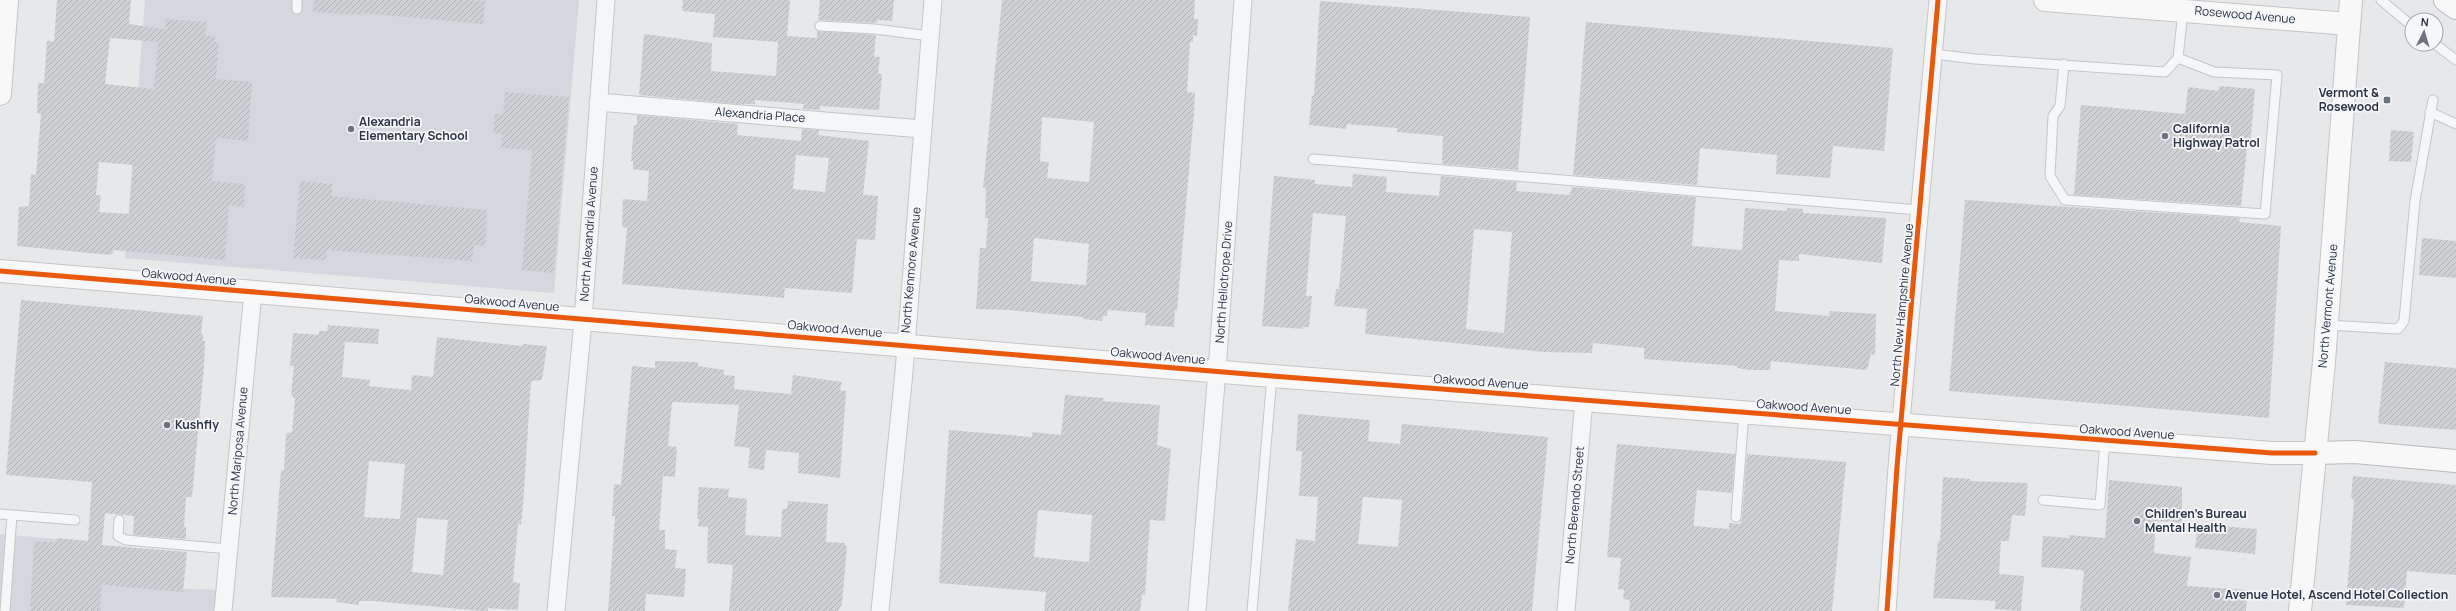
<svg xmlns="http://www.w3.org/2000/svg" width="2456" height="611" viewBox="0 0 2456 611" font-family="Manrope,sans-serif">
<style>
.built{fill:#d4d7dd}
.building{fill:url(#building-hatch);fill-rule:evenodd}
.lines{fill:none;stroke-linecap:round;stroke-linejoin:round}
.lane-casing{stroke:#c4c6c8;stroke-width:11}
.street-casing{stroke:#c4c6c8;stroke-width:19}
.secondary-casing{stroke:#c4c6c8;stroke-width:24}
.primary-casing{stroke:#c2c5c8;stroke-width:24}
.highway-casing{stroke:#b8bbbf;stroke-width:24}
.lane{stroke:#f5f6f7;stroke-width:9}
.street{stroke:#f5f6f7;stroke-width:17}
.secondary{stroke:#f8f8f8;stroke-width:22}
.primary{stroke:#f8f8f8;stroke-width:22}
.highway{stroke:#f8f8f8;stroke-width:22}
.cycleway-casing{stroke:#f4f6f9;stroke-width:8}
.cycleway{stroke:#e8590c;stroke-width:5}
.poi-dot{fill:#6c737f;stroke:#f4f6f9;stroke-width:1.5}
.labels{text-anchor:middle;stroke-width:3.5;stroke-linejoin:round;paint-order:stroke}
.street-label{font-size:12px;fill:#2b3445;stroke:#f4f6f9}
.poi-label{font-size:12px;font-weight:bold;fill:#2b3445;stroke:#f4f6f9;text-anchor:start}
</style>
<defs>
<pattern id="building-hatch" width="6" height="6" patternUnits="userSpaceOnUse"><rect width="6" height="6" fill="#ced0d3"/><path d="M-1 1l2-2M0 6l6-6M5 7l2-2" fill="none" stroke="#b1b3b6"/></pattern>
</defs>
<rect width="100%" height="100%" fill="#e6e8ea"/>
<path class="built" d="M 145,0 L 579,0 L 554,293 L 125,258 Z
M 0,534 L 91,542 L 90,585 L 216,590 L 215,611 L 0,611 Z"/>
<path class="building" d="M 57,0 L 131,0 L 129,24 L 165,29 L 166,19 L 207,22 L 205,36 L 215,36 L 214,42 L 219,42 L 216,79 L 252,82 L 248,141 L 216,138 L 212,181 L 245,184 L 244,207 L 229,205 L 225,260 L 114,250 L 113,253 L 110,255 L 17,246 L 19,207 L 29,206 L 31,174 L 36,175 L 41,114 L 37,113 L 38,83 L 44,83 L 47,41 L 54,42 ZM 110,38 L 158,42 L 154,89 L 105,84 ZM 99,162 L 133,165 L 129,214 L 99,212 L 101,195 L 96,195 Z
M 314,0 L 469,0 L 485,1 L 483,24 L 362,13 L 362,15 L 313,12 Z
M 683,0 L 790,0 L 787,36 L 817,38 L 817,31 L 876,35 L 874,57 L 880,57 L 878,74 L 882,74 L 879,110 L 820,106 L 820,110 L 803,109 L 804,104 L 755,100 L 755,104 L 739,104 L 639,95 L 644,34 L 712,43 L 711,71 L 776,76 L 778,42 L 713,37 L 715,14 L 682,11 Z
M 820,0 L 894,0 L 892,21 L 877,20 L 877,23 L 818,20 Z
M 1002,0 L 1195,0 L 1194,19 L 1198,19 L 1197,36 L 1193,35 L 1193,42 L 1190,42 L 1187,92 L 1195,93 L 1194,112 L 1177,311 L 1175,310 L 1174,327 L 1145,325 L 1146,313 L 1108,310 L 1107,316 L 1103,316 L 1102,321 L 1083,319 L 1083,317 L 1008,310 L 976,309 L 980,248 L 986,248 L 988,218 L 985,218 L 986,188 L 983,188 ZM 1042,117 L 1094,122 L 1089,182 L 1047,178 L 1049,162 L 1040,161 ZM 1034,238 L 1089,244 L 1086,285 L 1031,281 Z
M 1320,1 L 1530,17 L 1518,170 L 1442,164 L 1443,136 L 1397,132 L 1397,128 L 1347,124 L 1346,129 L 1309,125 L 1312,95 L 1314,96 Z
M 1586,22 L 1893,48 L 1884,151 L 1833,146 L 1830,178 L 1776,174 L 1777,155 L 1700,148 L 1697,185 L 1573,175 Z
M 2219,86 L 2255,89 L 2250,147 L 2247,147 L 2241,206 L 2074,195 L 2081,105 L 2185,114 L 2188,87 L 2219,91 Z
M 505,92 L 569,97 L 554,273 L 522,270 L 532,150 L 501,148 L 502,134 L 493,133 L 495,114 L 503,115 Z
M 637,115 L 738,124 L 737,135 L 801,141 L 802,129 L 819,130 L 818,135 L 869,141 L 863,195 L 878,196 L 875,240 L 857,239 L 852,293 L 785,288 L 784,298 L 622,284 L 627,228 L 622,227 L 623,199 L 647,201 L 649,171 L 633,169 L 633,161 L 631,161 L 634,125 L 637,125 ZM 796,155 L 829,158 L 825,192 L 793,189 Z
M 2391,130 L 2414,132 L 2411,162 L 2389,161 Z
M 1353,174 L 1387,177 L 1386,192 L 1439,196 L 1441,176 L 1517,182 L 1516,191 L 1570,195 L 1572,187 L 1696,197 L 1692,246 L 1742,250 L 1745,208 L 1787,211 L 1787,208 L 1803,209 L 1803,213 L 1886,218 L 1882,263 L 1799,254 L 1799,261 L 1779,260 L 1775,311 L 1829,316 L 1830,311 L 1876,314 L 1875,355 L 1871,354 L 1867,370 L 1771,361 L 1770,370 L 1751,370 L 1737,368 L 1737,366 L 1644,359 L 1644,348 L 1593,343 L 1592,353 L 1543,352 L 1365,334 L 1367,309 L 1334,306 L 1336,289 L 1339,289 L 1346,216 L 1313,213 L 1306,296 L 1312,296 L 1309,327 L 1303,327 L 1303,329 L 1262,326 L 1274,176 L 1315,180 L 1315,184 L 1352,187 ZM 1474,229 L 1512,232 L 1504,333 L 1466,329 Z
M 300,181 L 332,184 L 332,196 L 487,210 L 485,246 L 474,245 L 472,261 L 327,250 L 326,260 L 293,258 Z
M 1965,200 L 2240,218 L 2239,222 L 2281,226 L 2269,418 L 1949,391 Z
M 2422,238 L 2456,241 L 2456,278 L 2419,275 Z
M 21,300 L 203,316 L 201,334 L 203,334 L 203,341 L 205,341 L 204,367 L 192,497 L 186,497 L 184,527 L 186,527 L 186,539 L 133,535 L 134,516 L 105,513 L 102,545 L 187,552 L 183,592 L 102,585 L 100,611 L 30,611 L 34,542 L 56,542 L 57,538 L 88,541 L 92,482 L 6,475 Z
M 328,325 L 379,329 L 378,344 L 345,342 L 342,377 L 370,380 L 369,386 L 411,390 L 412,375 L 433,377 L 437,337 L 523,346 L 523,344 L 547,346 L 542,380 L 531,381 L 523,506 L 521,525 L 518,524 L 513,582 L 520,583 L 518,610 L 488,608 L 488,611 L 483,611 L 372,601 L 359,601 L 359,605 L 336,602 L 337,599 L 271,597 L 281,470 L 284,470 L 286,434 L 292,432 L 295,399 L 291,395 L 294,366 L 290,366 L 293,333 L 319,335 L 319,331 L 327,331 ZM 369,461 L 405,464 L 400,519 L 364,517 ZM 417,518 L 448,520 L 443,575 L 412,572 Z
M 655,361 L 698,362 L 698,366 L 724,370 L 724,375 L 735,376 L 734,389 L 791,394 L 793,375 L 842,382 L 840,390 L 846,391 L 840,478 L 798,473 L 799,453 L 766,450 L 764,470 L 748,468 L 750,448 L 734,446 L 739,405 L 672,402 L 668,446 L 677,447 L 675,477 L 663,476 L 659,530 L 665,530 L 665,549 L 677,550 L 675,568 L 686,569 L 684,597 L 646,594 L 645,611 L 608,611 L 615,516 L 612,516 L 614,484 L 621,485 L 632,366 L 655,368 Z
M 2385,362 L 2456,368 L 2456,430 L 2380,424 L 2378,421 Z
M 1065,395 L 1104,398 L 1103,401 L 1160,405 L 1157,445 L 1171,449 L 1165,521 L 1150,520 L 1145,595 L 1142,595 L 1140,611 L 1044,611 L 1046,592 L 939,583 L 949,430 L 1032,437 L 1032,432 L 1061,435 ZM 1038,510 L 1092,515 L 1089,562 L 1034,557 Z
M 1298,414 L 1370,420 L 1368,441 L 1400,444 L 1402,424 L 1548,437 L 1532,611 L 1288,611 L 1296,539 L 1315,541 L 1318,497 L 1299,496 L 1302,451 L 1296,451 ZM 1363,497 L 1402,500 L 1398,547 L 1358,544 Z
M 1617,444 L 1735,454 L 1732,493 L 1697,490 L 1694,521 L 1694,526 L 1729,529 L 1729,523 L 1740,524 L 1742,518 L 1747,454 L 1846,462 L 1832,611 L 1629,611 L 1630,600 L 1623,599 L 1624,590 L 1618,589 L 1621,558 L 1607,557 Z
M 2353,476 L 2456,485 L 2456,575 L 2407,571 L 2404,608 L 2346,605 L 2354,501 L 2351,497 Z
M 1943,477 L 1970,479 L 1970,481 L 2028,483 L 2025,516 L 2012,515 L 2009,541 L 2001,541 L 1999,574 L 2024,576 L 2021,611 L 1995,609 L 1996,601 L 1933,598 L 1938,541 L 1940,541 Z
M 2109,480 L 2182,487 L 2182,523 L 2156,521 L 2154,553 L 2191,557 L 2187,586 L 2248,590 L 2246,611 L 2080,611 L 2084,572 L 2081,570 L 2041,567 L 2043,536 L 2069,538 L 2069,535 L 2105,538 Z
M 699,487 L 729,489 L 728,497 L 747,499 L 745,535 L 781,537 L 782,509 L 787,509 L 788,501 L 828,504 L 826,542 L 845,543 L 845,546 L 847,546 L 842,604 L 838,611 L 729,611 L 733,565 L 707,563 L 708,527 L 698,526 L 699,519 L 697,519 Z
M 2198,524 L 2257,529 L 2255,554 L 2195,548 Z"/>
<g class="lines">
<g class="lane-casing">
<path id="lane" d="M 2381,0 L 2412,26
M 297,9 L 297,0
M 820,26 L 875,29 L 930,36
M 2435,44 L 2456,60
M 1934,54 L 1975,59 L 2165,72 L 2178,58 L 2183,11
M 2064,64 L 2060,106 L 2053,116 L 2050,176 L 2065,200 L 2265,214 L 2277,75 L 2214,72 L 2178,58
M 2430,112 L 2456,124
M 1313,159 L 1919,210
M 2326,325 L 2398,329 L 2404,321 L 2415,201 L 2433,100
M 2043,500 L 2100,505 L 2105,440
M 0,514 L 75,520
M 1736,517 L 1744,413
M 119,520 L 118,536 L 126,540 L 229,549
M 5,611 L 12,515
M 1252,611 L 1272,376"/>
</g>
<g class="street-casing">
<path id="street" d="M 598,102 L 922,129
M 223,611 L 253,292
M 556,611 L 583,320 L 606,0
M 880,611 L 904,372 L 933,0
M 1197,611 L 1217,371 L 1243,0
M 1566,611 L 1584,399
M 1887,611 L 1897,467 L 1938,0"/>
</g>
<g class="secondary-casing">
<path id="secondary" d="M 2045,0 L 2349,24
M 0,94 L 7,0
M 0,271 L 1272,376 L 2272,453 L 2315,453"/>
</g>
<g class="primary-casing">
<path id="primary" d="M 2300,611 L 2324,362 L 2351,0"/>
</g>
<g class="highway-casing">
<path id="highway" d="M 2445,0 L 2456,8
M 2315,453 L 2355,452 L 2456,461"/>
</g>
<use href="#lane" class="lane"/>
<use href="#street" class="street"/>
<use href="#secondary" class="secondary"/>
<use href="#primary" class="primary"/>
<use href="#highway" class="highway"/>
<g class="cycleway-casing">
<path id="cycleway" d="M 0,271 L 1272,376 L 2272,453 L 2315,453
M 1887,611 L 1897,467 L 1938,0"/>
</g>
<use href="#cycleway" class="cycleway"/>
</g>
<g class="poi-dot">
<rect x="2383" y="96" width="8" height="8" rx="2"/>
<circle cx="351" cy="129" r="4"/>
<circle cx="2165" cy="136" r="4"/>
<circle cx="167" cy="425" r="4"/>
<circle cx="2137" cy="521" r="4"/>
<circle cx="2217" cy="595" r="4"/>
</g>
<g class="labels">
<g class="street-label">
<text transform="translate(2245 15) rotate(5)" y="4">Rosewood Avenue</text>
<text transform="translate(760 115) rotate(4)" y="4">Alexandria Place</text>
<text transform="translate(589 234) rotate(-86)" y="4">North Alexandria Avenue</text>
<text transform="translate(911 270) rotate(-85)" y="4">North Kenmore Avenue</text>
<text transform="translate(189 277) rotate(5)" y="4">Oakwood Avenue</text>
<text transform="translate(1224 282) rotate(-86)" y="4">North Heliotrope Drive</text>
<text transform="translate(512 303) rotate(5)" y="4">Oakwood Avenue</text>
<text transform="translate(1902 305) rotate(-85)" y="4">North New Hampshire Avenue</text>
<text transform="translate(2328 306) rotate(-85)" y="4">North Vermont Avenue</text>
<text transform="translate(835 329) rotate(5)" y="4">Oakwood Avenue</text>
<text transform="translate(1158 356) rotate(5)" y="4">Oakwood Avenue</text>
<text transform="translate(1481 382) rotate(4)" y="4">Oakwood Avenue</text>
<text transform="translate(1804 407) rotate(4)" y="4">Oakwood Avenue</text>
<text transform="translate(2127 432) rotate(4)" y="4">Oakwood Avenue</text>
<text transform="translate(238 451) rotate(-85)" y="4">North Mariposa Avenue</text>
<text transform="translate(1575 505) rotate(-85)" y="4">North Berendo Street</text>
</g>
<g class="poi-label">
<text x="2379" y="97" text-anchor="end">Vermont &amp;<tspan x="2379" dy="14">Rosewood</tspan></text>
<text x="359" y="126">Alexandria<tspan x="359" dy="14">Elementary School</tspan></text>
<text x="2173" y="133">California<tspan x="2173" dy="14">Highway Patrol</tspan></text>
<text x="175" y="429">Kushfly</text>
<text x="2145" y="518">Children's Bureau<tspan x="2145" dy="14">Mental Health</tspan></text>
<text x="2225" y="599">Avenue Hotel, Ascend Hotel Collection</text>
</g>
</g>
<g transform="translate(2424 32) rotate(5)"><circle r="19" fill="#f4f6f9" stroke="#a4a8b1"/>
<path d="M0-3L7 15L0 10L-7 15Z" fill="#6c737f"/>
<text y="-6" font-size="11" font-weight="bold" text-anchor="middle" fill="#2b3445">N</text>
</g>
</svg>
